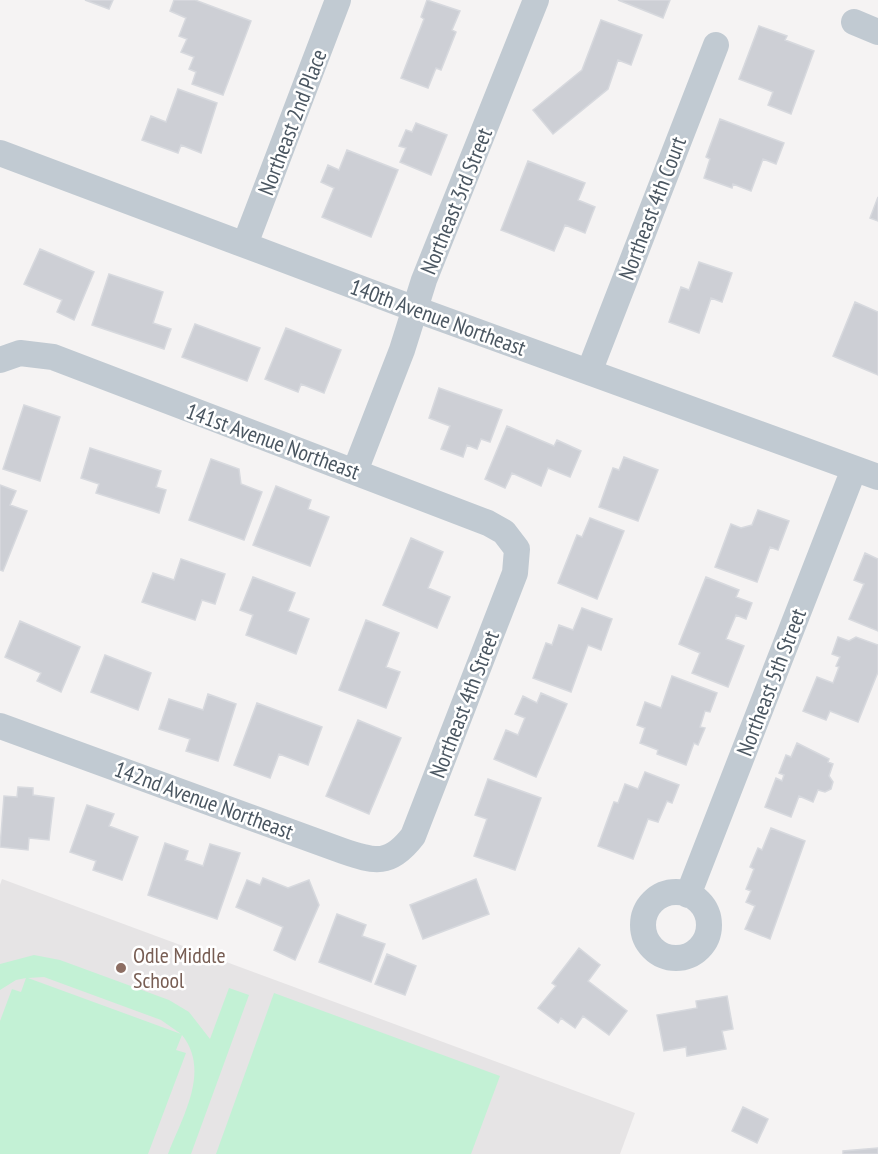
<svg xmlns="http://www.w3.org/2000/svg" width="878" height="1154" viewBox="0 0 878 1154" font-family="'PT Sans Narrow',sans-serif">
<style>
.education{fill:#e6e4e5}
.green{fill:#c3f1d5;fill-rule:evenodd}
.building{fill:#cdcfd5;stroke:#d7d9de;stroke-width:1.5}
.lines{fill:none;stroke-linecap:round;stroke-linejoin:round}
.minor{stroke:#c1cad2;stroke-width:26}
.education-dot{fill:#8d6e63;stroke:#fff;stroke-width:2}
.labels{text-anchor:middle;stroke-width:5;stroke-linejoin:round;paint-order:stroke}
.street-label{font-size:22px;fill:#4a5661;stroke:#fff}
.education-label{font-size:22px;fill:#785e54;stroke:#fff;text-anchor:start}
</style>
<rect width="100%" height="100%" fill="#f5f3f3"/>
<path class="education" d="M 2,879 L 635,1113 L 620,1154 L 0,1154 L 0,885 Z"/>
<path class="green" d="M 34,955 L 60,960 L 169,1000 L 189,1012 L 210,1039 L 229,988 L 249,995 L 191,1154 L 168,1154 C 182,1117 211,1071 182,1035 L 176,1050 L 186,1053 L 148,1154 L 0,1154 L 0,1021 L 12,989 L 21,992 L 26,978 L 16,980 L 0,990 L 0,964 ZM 44,977 L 161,1020 L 181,1034 L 28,978 Z
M 274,993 L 500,1076 L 471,1154 L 216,1154 Z"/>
<path class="building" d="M 85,0 L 113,0 L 109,9 Z
M 174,0 L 195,0 L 251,21 L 223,95 L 192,84 L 196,72 L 189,69 L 194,57 L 181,52 L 187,39 L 179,36 L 186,18 L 170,11 Z
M 427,0 L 460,11 L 452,30 L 456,32 L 441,70 L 436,68 L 428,88 L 401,78 L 424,19 L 421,17 Z
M 618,0 L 670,0 L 663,18 Z
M 601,20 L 642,35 L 631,65 L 618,60 L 608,89 L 553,134 L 533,110 L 582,70 Z
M 759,26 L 787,36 L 785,40 L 814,51 L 791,114 L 768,105 L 773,92 L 739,79 Z
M 178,89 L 217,103 L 201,153 L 181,145 L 178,153 L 142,140 L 151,116 L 166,122 Z
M 720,119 L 784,143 L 776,164 L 763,159 L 751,191 L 733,184 L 732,188 L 704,178 L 710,159 L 706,157 Z
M 416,123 L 447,135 L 431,175 L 400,162 L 406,148 L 399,146 L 406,130 L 412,132 Z
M 347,150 L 398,170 L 371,237 L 322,217 L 334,188 L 321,182 L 328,165 L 339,170 Z
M 528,161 L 585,183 L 578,200 L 595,207 L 585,233 L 565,225 L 554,251 L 501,230 Z
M 878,197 L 878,221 L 870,218 Z
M 40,249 L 94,272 L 74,320 L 57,312 L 62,300 L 24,284 Z
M 699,262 L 732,273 L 722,302 L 711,298 L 699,333 L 669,322 L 681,287 L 689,290 Z
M 109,274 L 163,292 L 153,323 L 171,329 L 164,349 L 92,325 Z
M 855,302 L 878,312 L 878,375 L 833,356 Z
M 195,324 L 260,348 L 247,381 L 182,357 Z
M 286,328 L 341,350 L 324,393 L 301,384 L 298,392 L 265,379 Z
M 439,388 L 502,410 L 490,442 L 481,439 L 477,449 L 467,445 L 463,457 L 441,449 L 450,426 L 429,418 Z
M 24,405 L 60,417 L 40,481 L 3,469 Z
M 507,426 L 554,446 L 557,440 L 581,451 L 570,477 L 548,468 L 541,486 L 512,473 L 505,488 L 485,479 Z
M 90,448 L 161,471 L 156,487 L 166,490 L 159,513 L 96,493 L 99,484 L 81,478 Z
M 624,457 L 658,470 L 638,521 L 599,507 L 613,468 L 619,470 Z
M 211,459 L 239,469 L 241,484 L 262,492 L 244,540 L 189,520 Z
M 0,485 L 16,491 L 10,505 L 27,511 L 3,571 L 0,570 Z
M 276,486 L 311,500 L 308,509 L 329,517 L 310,566 L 253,545 Z
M 758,510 L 789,521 L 778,550 L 770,547 L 757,582 L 715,567 L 731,524 L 741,528 L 752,525 Z
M 590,518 L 624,531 L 597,599 L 558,583 L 577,535 L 582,537 Z
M 411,538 L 443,552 L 428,588 L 450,597 L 437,628 L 383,605 Z
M 865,553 L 878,559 L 878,631 L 849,619 L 864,584 L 854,580 Z
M 181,559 L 225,574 L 215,604 L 202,600 L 195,620 L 142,602 L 153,573 L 174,580 Z
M 253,577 L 295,593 L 288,611 L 309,619 L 296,654 L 246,635 L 253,615 L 240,610 Z
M 706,577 L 739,590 L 736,597 L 752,603 L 746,619 L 736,615 L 726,639 L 744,646 L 728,687 L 692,673 L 700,653 L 679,644 Z
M 582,608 L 612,619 L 601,650 L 588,645 L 571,692 L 533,678 L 546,643 L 552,645 L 559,625 L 573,630 Z
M 366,620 L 399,633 L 386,667 L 400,672 L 386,708 L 339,690 Z
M 20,621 L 80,647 L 61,692 L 37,681 L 41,673 L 5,657 Z
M 838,637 L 849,641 L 856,637 L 878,645 L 878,672 L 858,722 L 830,711 L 826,720 L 803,711 L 817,677 L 833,683 L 839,667 L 836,666 L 840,657 L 832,654 Z
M 105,655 L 151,673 L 138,710 L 91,692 Z
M 672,676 L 717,693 L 710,712 L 705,711 L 700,727 L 705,728 L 698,745 L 694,743 L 686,765 L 657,754 L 658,750 L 640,743 L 645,728 L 637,725 L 645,702 L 661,708 Z
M 541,693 L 567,704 L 536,777 L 494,759 L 506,730 L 518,735 L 525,718 L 515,714 L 523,696 L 537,703 Z
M 208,694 L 236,704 L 218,761 L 186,751 L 190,739 L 159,729 L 169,699 L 203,710 Z
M 257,703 L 322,727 L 308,765 L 279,754 L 270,778 L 234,765 Z
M 358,720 L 401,738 L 369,814 L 326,796 Z
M 797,743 L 829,759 L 828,762 L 833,764 L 829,776 L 833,782 L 831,789 L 825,792 L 818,790 L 813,802 L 799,796 L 791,817 L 765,807 L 776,778 L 782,781 L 784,775 L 779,773 L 786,755 L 791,757 Z
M 645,772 L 679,785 L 672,803 L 667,801 L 658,822 L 648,819 L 633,859 L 598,846 L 614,802 L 618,803 L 625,784 L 638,789 Z
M 488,779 L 541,798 L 515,870 L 474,856 L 487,819 L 475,815 Z
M 18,787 L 33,788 L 33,795 L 54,798 L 49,840 L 29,838 L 28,850 L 0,847 L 4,796 L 17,797 Z
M 87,805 L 114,814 L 109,826 L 138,837 L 122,880 L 93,870 L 96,861 L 70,852 Z
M 771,828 L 805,841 L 770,939 L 745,929 L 755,906 L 746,902 L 751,891 L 746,889 L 754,869 L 750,867 L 758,848 L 762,850 Z
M 165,843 L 188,851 L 185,860 L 203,866 L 210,844 L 240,853 L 217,919 L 148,895 Z
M 263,878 L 288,888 L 309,880 L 319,905 L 295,960 L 274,950 L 283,927 L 236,907 L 247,880 L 260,885 Z
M 476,879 L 489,914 L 423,939 L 410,905 Z
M 337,914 L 366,925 L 362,936 L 385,944 L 371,982 L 319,962 Z
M 579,948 L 600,965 L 588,981 L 627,1011 L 609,1035 L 583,1016 L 575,1028 L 561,1018 L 558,1023 L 538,1008 L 556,986 L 552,983 Z
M 387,954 L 416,966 L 405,995 L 375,984 Z
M 727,996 L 733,1029 L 722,1031 L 726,1049 L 687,1056 L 686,1047 L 664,1051 L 657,1015 L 697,1008 L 696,1001 Z
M 743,1107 L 768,1119 L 757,1143 L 732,1131 Z
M 878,1148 L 878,1154 L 843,1154 L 843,1151 Z"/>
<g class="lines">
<path class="minor" d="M 854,22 L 878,32
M 0,153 L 415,309 L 878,477
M 245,244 L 338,0
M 0,360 L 20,353 L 53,357 L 488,523 L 504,532 L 517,549 L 515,573 L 413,836 C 390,866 375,862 343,851 L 0,726
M 589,372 L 716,45
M 355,471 L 402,350 L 424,280 L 536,0
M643 925a33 33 0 1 1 66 0a33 33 0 1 1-66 0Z
M 688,895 L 854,469"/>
</g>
<circle class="education-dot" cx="121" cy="968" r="6"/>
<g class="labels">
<g class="street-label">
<text transform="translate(292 122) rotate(-69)" y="8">Northeast 2nd Place</text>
<text transform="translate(456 201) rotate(-68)" y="8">Northeast 3rd Street</text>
<text transform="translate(652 208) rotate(-69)" y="8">Northeast 4th Court</text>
<text transform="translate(438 317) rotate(20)" y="8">140th Avenue Northeast</text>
<text transform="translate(273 441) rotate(20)" y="8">141st Avenue Northeast</text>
<text transform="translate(771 682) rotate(-69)" y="8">Northeast 5th Street</text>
<text transform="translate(464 704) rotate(-69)" y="8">Northeast 4th Street</text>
<text transform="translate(204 800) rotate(20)" y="8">142nd Avenue Northeast</text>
</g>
<g class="education-label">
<text x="133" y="963">Odle Middle<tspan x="133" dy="25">School</tspan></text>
</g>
</g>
</svg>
